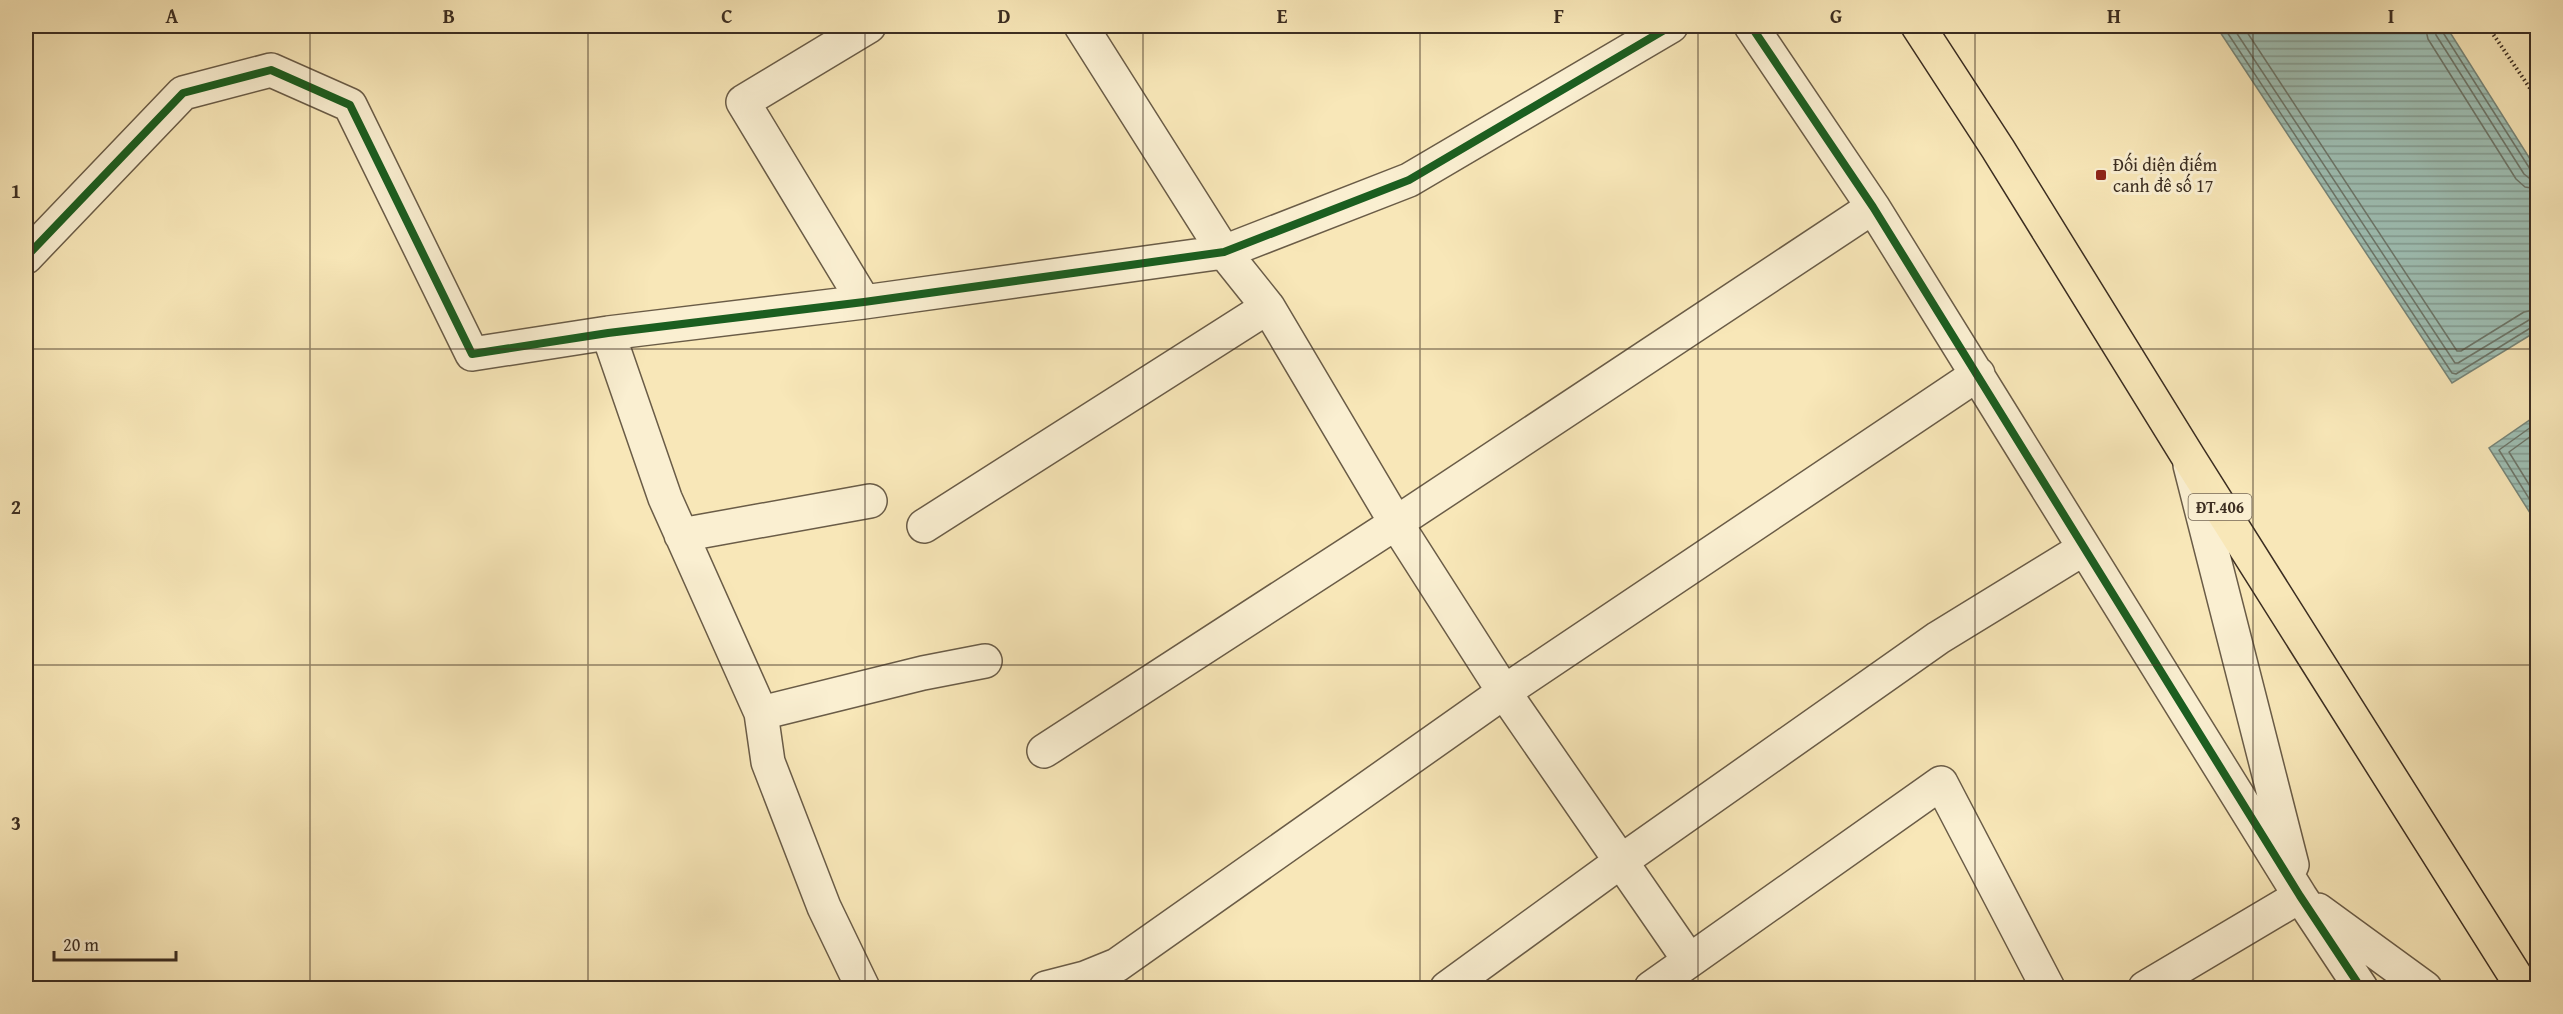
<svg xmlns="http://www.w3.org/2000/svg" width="2563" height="1014" viewBox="0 0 2563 1014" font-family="'Gentium Book Plus',serif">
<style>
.water{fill:url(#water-rules);stroke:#768579;stroke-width:1.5}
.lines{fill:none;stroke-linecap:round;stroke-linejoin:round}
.shore{stroke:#6c766a;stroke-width:1.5}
.minor-casing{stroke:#6a5c47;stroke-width:36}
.major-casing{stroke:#3b2d21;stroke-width:36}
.path{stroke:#3b2d21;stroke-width:4;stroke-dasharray:1.5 3;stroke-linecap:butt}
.minor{stroke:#faefd1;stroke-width:33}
.major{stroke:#f8e7b8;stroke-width:33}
.cycleway-casing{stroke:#faefd1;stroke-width:11}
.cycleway{stroke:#1b5e20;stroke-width:8}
.grid{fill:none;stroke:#3b2d21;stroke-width:1.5;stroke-opacity:0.55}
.poi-dot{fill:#8f2418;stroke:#faefd1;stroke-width:2}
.labels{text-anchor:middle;stroke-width:6;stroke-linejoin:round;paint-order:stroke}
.shield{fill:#faefd1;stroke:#746756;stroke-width:1.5}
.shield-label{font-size:16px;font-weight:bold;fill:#3b2d21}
.poi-label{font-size:18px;fill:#3b2d21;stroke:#faefd1;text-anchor:start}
.neatline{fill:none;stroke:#3b2d21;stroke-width:2}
.grid-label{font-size:20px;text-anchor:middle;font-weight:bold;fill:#3b2d21}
</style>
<defs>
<pattern id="water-rules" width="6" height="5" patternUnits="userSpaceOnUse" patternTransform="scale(1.5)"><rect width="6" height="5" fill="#9ebfb4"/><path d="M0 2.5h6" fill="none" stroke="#829c92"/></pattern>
</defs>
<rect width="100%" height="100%" fill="#f8e7b8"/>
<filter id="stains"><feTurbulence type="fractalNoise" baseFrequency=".00333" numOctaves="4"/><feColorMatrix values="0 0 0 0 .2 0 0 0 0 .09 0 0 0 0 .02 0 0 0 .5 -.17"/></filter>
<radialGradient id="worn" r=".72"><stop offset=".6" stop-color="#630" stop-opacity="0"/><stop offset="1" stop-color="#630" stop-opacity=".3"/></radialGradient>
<path class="water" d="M 2216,26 L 2446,26 L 2537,170 L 2537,331 L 2452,383 Z
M 2537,415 L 2537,524 L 2489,448 Z"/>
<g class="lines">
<path class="shore" d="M 2223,26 L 2452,373 L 2456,374 L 2532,327 L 2538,326
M 2232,26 L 2455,363 L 2458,363 L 2529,320 L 2538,318
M 2243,26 L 2457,351 L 2461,351 L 2524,312 L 2538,309
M 2425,26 L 2428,39 L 2516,179 L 2525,187 L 2538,189
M 2434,26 L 2436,35 L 2524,174 L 2529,178 L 2538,180
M 2441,26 L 2442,31 L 2530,169 L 2538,172
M 2538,422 L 2499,450 L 2538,513
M 2538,431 L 2509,452 L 2538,499"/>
<g class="minor-casing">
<path id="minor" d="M 1081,26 L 1224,252 L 1268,307 L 1396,523 L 1504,692 L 1689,960
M 1751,26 L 1873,207 L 2300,896 L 2361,988
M 26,257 L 183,93 L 271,70 L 350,105 L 472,354 L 608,333 L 864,302 L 1224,252 L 1409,180 L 1671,26
M 864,302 L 743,102 L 869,26
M 608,333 L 665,498 L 761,713 L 768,762 L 824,907 L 863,988
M 2190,465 L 2292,865
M 924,526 L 1268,307
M 681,535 L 870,501
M 761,713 L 923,673 L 985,661
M 1044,751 L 1396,523 L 1873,207
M 2318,910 L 2425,988
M 1046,988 L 1085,978 L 1117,965 L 1504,692 L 1978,374
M 1447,988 L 1620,862 L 1938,638 L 2083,549
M 1651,988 L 1941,783 L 2048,988
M 2145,988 L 2300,896"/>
</g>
<g class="major-casing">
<path id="major" d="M 1918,26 L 1998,149 L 2189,458 L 2523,988"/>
</g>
<path class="path" d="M 2492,26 L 2493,34 L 2538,100"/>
<use href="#minor" class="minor"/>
<use href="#major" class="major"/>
<g class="cycleway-casing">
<path id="cycleway" d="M 1751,26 L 1873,207 L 2300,896 L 2361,988
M 26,257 L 183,93 L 271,70 L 350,105 L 472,354 L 608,333 L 864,302 L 1224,252 L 1409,180 L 1671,26"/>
</g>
<use href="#cycleway" class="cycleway"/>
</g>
<path class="grid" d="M 310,26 L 310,988M 588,26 L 588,988M 865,26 L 865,988M 1143,26 L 1143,988M 1420,26 L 1420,988M 1698,26 L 1698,988M 1975,26 L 1975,988M 2253,26 L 2253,988M 26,349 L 2538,349M 26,665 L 2538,665"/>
<rect class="poi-dot" x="2095" y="169" width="12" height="12" rx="3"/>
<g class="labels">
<rect class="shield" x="2188.5" y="494" width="63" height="26" rx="4.5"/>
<g class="shield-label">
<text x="2220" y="513">ĐT.406</text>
</g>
<g class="poi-label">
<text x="2113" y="171">Đối diện điếm<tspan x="2113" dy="21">canh đê số 17</tspan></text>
</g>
</g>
<rect width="2563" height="1014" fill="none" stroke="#f8e7b8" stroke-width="66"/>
<path d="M54 951v9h122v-9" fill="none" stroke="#3b2d21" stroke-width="3"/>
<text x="63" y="951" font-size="18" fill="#3b2d21" stroke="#faefd1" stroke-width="4.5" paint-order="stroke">20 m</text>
<rect x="33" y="33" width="2497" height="948" class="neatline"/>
<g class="grid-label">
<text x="172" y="23">A</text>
<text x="449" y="23">B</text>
<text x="727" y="23">C</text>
<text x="1004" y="23">D</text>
<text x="1282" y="23">E</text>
<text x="1559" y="23">F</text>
<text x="1836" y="23">G</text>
<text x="2114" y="23">H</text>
<text x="2391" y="23">I</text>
<text x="16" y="198">1</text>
<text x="16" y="514">2</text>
<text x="16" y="830">3</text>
</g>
<rect width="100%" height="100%" filter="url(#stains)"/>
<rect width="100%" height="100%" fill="url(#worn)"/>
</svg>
